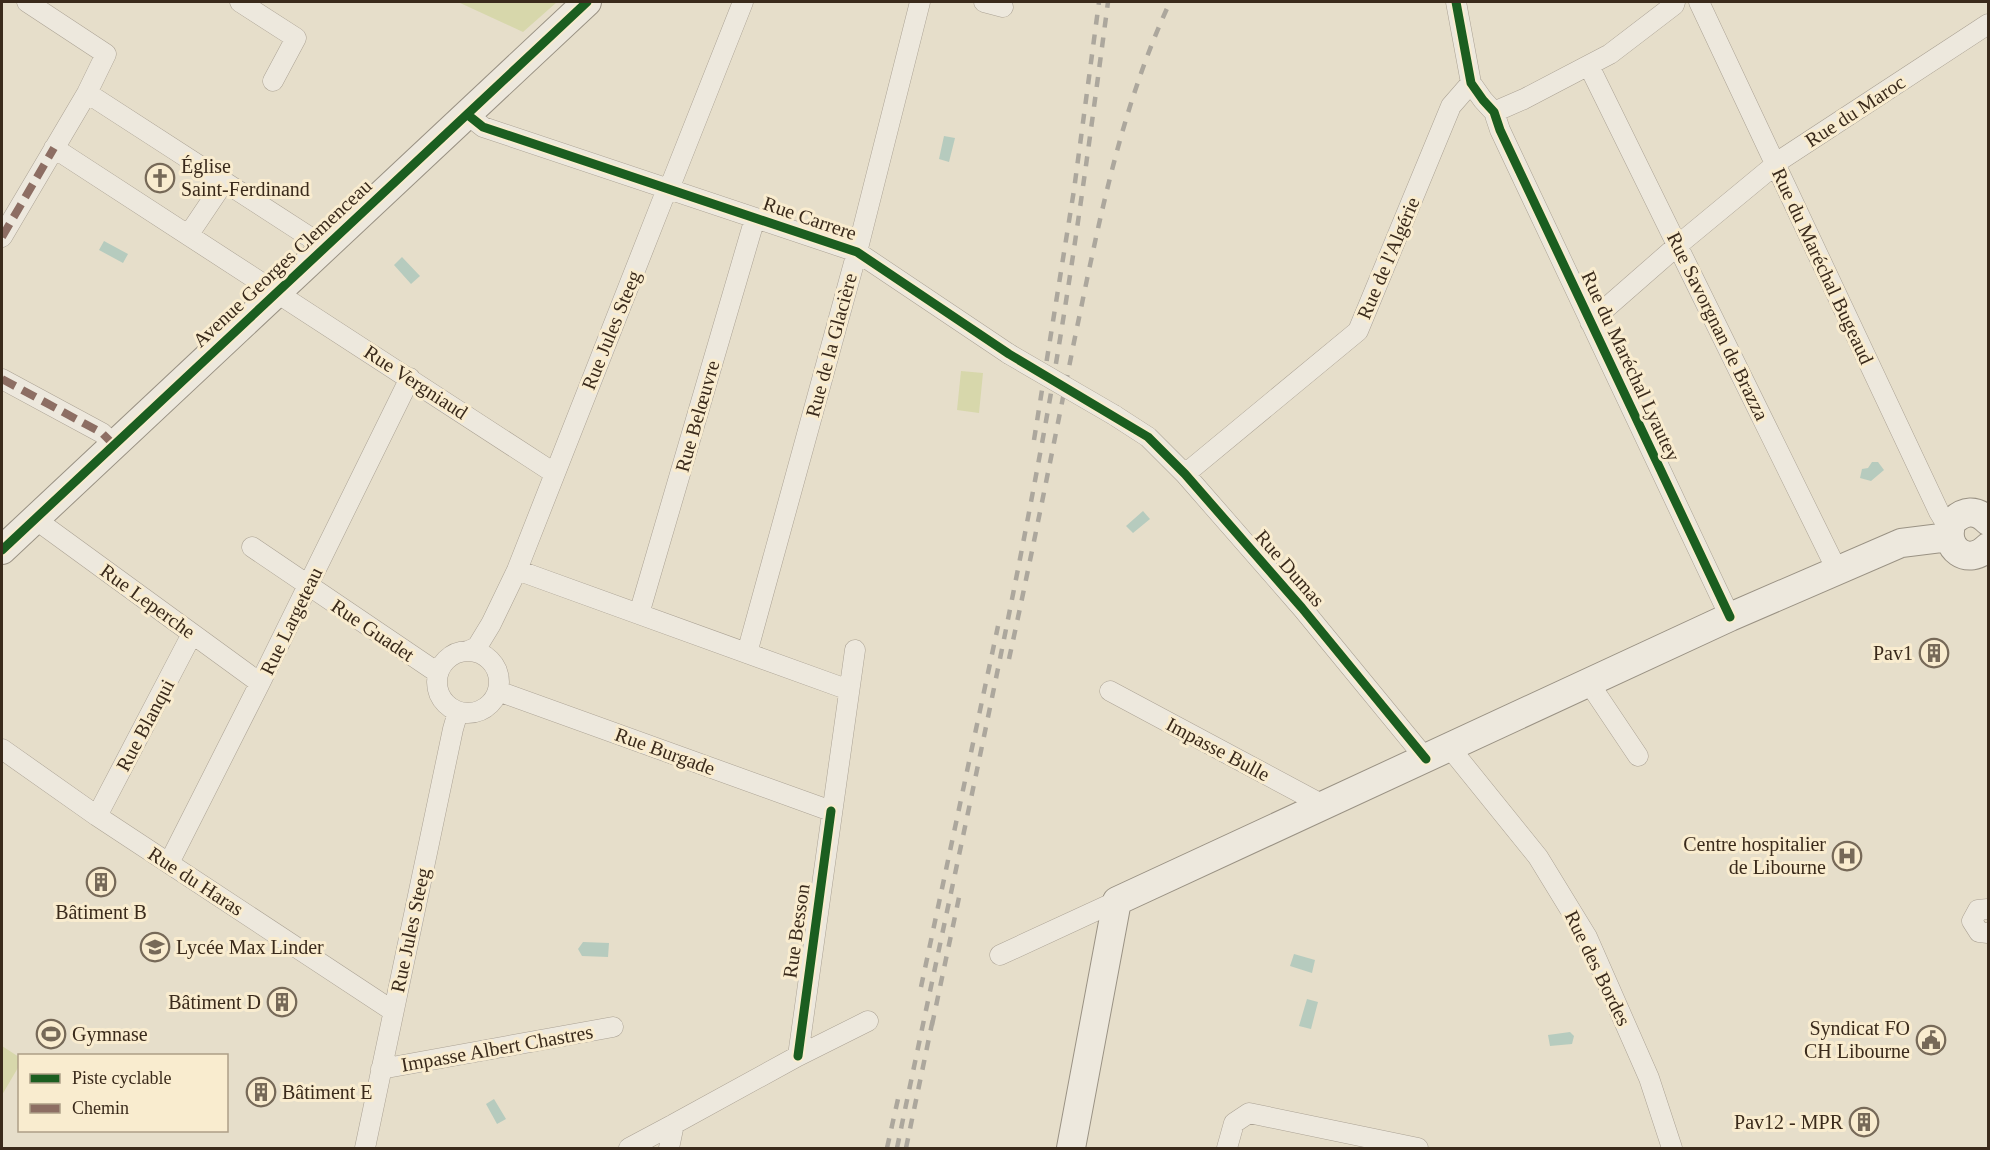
<svg xmlns="http://www.w3.org/2000/svg" width="1990" height="1150" viewBox="0 0 1990 1150" font-family="'Times New Roman',serif">
<style>
.green{fill:#d7d7ab}
.water{fill:#b6cbbe}
.lines{fill:none;stroke-linecap:round;stroke-linejoin:round}
.street-casing{stroke:#aba294;stroke-width:21}
.secondary-casing{stroke:#9a9284;stroke-width:30}
.street{stroke:#ede8dd;stroke-width:20}
.secondary{stroke:#ede8dd;stroke-width:28}
.rail{stroke:#aca79d;stroke-width:4.5;stroke-dasharray:10 10;stroke-linecap:butt}
.street-bridge-casing{stroke:#aba294;stroke-width:21;stroke-linecap:butt}
.street-bridge{stroke:#ede8dd;stroke-width:20}
.quiet{stroke:#8d6e63;stroke-width:8;stroke-dasharray:15 8;stroke-linecap:butt}
.cycleway-casing{stroke:#f9eccf;stroke-width:13}
.cycleway{stroke:#1b5e20;stroke-width:9}
.labels{text-anchor:middle;stroke-width:6;stroke-linejoin:round;paint-order:stroke}
.street-label{font-size:20px;fill:#3a2a1b;stroke:#f9eccf}
.poi-label{font-size:20px;fill:#3a2a1b;stroke:#f9eccf;text-anchor:end}
</style>
<rect width="100%" height="100%" fill="#e6deca"/>
<path class="green" d="M 458,2 L 557,2 L 523,32 Z
M 961,371 L 983,373 L 979,413 L 957,410 Z
M 2,1046 L 19,1057 L 19,1066 L 2,1095 Z"/>
<path class="water" d="M 944,136 L 955,138 L 949,162 L 939,159 Z
M 104,241 L 128,254 L 123,263 L 99,250 Z
M 402,257 L 420,276 L 411,284 L 394,265 Z
M 1872,462 L 1878,462 L 1884,470 L 1871,481 L 1860,478 L 1862,469 L 1868,468 Z
M 1143,511 L 1150,519 L 1133,533 L 1126,526 Z
M 583,942 L 609,943 L 608,957 L 582,956 L 578,949 Z
M 1294,954 L 1315,960 L 1312,973 L 1290,966 Z
M 1307,999 L 1318,1002 L 1311,1029 L 1299,1026 Z
M 1570,1032 L 1574,1036 L 1572,1044 L 1550,1046 L 1548,1035 Z
M 494,1099 L 506,1119 L 497,1124 L 486,1104 Z"/>
<g class="lines">
<g class="street-casing">
<path id="street" d="M 240,2 L 296,38 L 273,81
M 984,2 L 1003,7
M 1456,2 L 1471,83 L 1483,100 L 1494,112 L 1500,130 L 1730,617
M 1699,2 L 1939,512 L 1950,530
M 1589,66 L 1832,560 L 1840,571
M 87,93 L 325,247
M 1494,112 L 1524,99 L 1610,54 L 1674,5 L 1675,2
M 468,115 L 483,127 L 857,252 L 1009,354
M 54,148 L 554,473
M 189,234 L 224,182
M 2,237 L 87,93 L 106,54 L 27,2
M 1590,322 L 1678,245 L 1782,159 L 1988,24
M 2,379 L 102,433 L 114,445
M 1114,415 L 1148,437 L 1185,474 L 1302,608 L 1426,759
M 1185,474 L 1358,331 L 1451,106 L 1471,83
M 35,519 L 260,683
M 252,547 L 438,673
M 517,570 L 849,690
M 639,614 L 755,218
M437 682a31 31 0 1 1 62 0a31 31 0 1 1-62 0Z
M 468,651 L 477,647 L 491,624 L 517,570 L 663,199 L 669,189 L 743,2
M 747,653 L 857,252 L 920,2
M 1589,683 L 1638,756
M 498,691 L 831,811
M 1110,691 L 1325,806
M 1450,748 L 1538,857 L 1587,937 L 1649,1078 L 1672,1148
M 2,749 L 97,816 L 393,1011
M 97,816 L 192,634
M 169,863 L 260,683 L 410,378
M 1988,909 L 1978,910 L 1972,921 L 1979,932 L 1988,933
M 1000,955 L 1117,901
M 798,1056 L 855,650
M 381,1069 L 613,1027
M 365,1148 L 453,729 L 458,712
M 629,1148 L 674,1124
M 669,1148 L 674,1124 L 798,1056 L 868,1021
M 1227,1148 L 1234,1123 L 1249,1113 L 1418,1148"/>
</g>
<g class="secondary-casing">
<path id="secondary" d="M 1988,521 C 1976,509 1964,510 1952,522 C 1942,549 1968,567 1988,547
M 2,550 L 587,2
M 1071,1148 L 1117,901 L 1730,617 L 1901,543 L 1949,537"/>
</g>
<use href="#street" class="street"/>
<use href="#secondary" class="secondary"/>
<path class="rail" d="M 1034,440 L 1074,190 L 1099,2
M 1009,659 C 1032,554 1053,448 1074,342 C 1098,227 1120,109 1170,2
M 921,987 L 998,626
M 932,1025 L 961,888
M 887,1148 L 898,1099
M 897,1148 C 945,917 997,686 1040,454 C 1068,304 1088,153 1108,2
M 906,1148 L 933,1019"/>
<g class="street-bridge-casing">
<path id="street-bridge" d="M 1009,354 L 1114,415"/>
</g>
<use href="#street-bridge" class="street-bridge"/>
<path class="quiet" d="M 2,237 L 54,148
M 2,379 L 102,433 L 114,445"/>
<g class="cycleway-casing">
<path id="cycleway" d="M 1456,2 L 1471,83 L 1483,100 L 1494,112 L 1500,130 L 1730,617
M 468,115 L 483,127 L 857,252 L 1009,354 L 1148,437 L 1185,474 L 1302,608 L 1426,759
M 2,550 L 587,2
M 798,1056 L 831,811"/>
</g>
<use href="#cycleway" class="cycleway"/>
</g>
<defs>
<g id="church-ring" transform="scale(1.5)"><circle r="9.5" fill="#f9eccf" stroke="#766958" stroke-width="1.5"/><path d="M-1.2-6h2.4v3.5h3.3v2.4h-3.3V6h-2.4V-.1h-3.3v-2.4h3.3Z" fill="#766958"/></g>
<g id="building-ring" transform="scale(1.5)"><circle r="9.5" fill="#f9eccf" stroke="#766958" stroke-width="1.5"/><path d="M-4-6H4V6H1V3H-1V6H-4ZM-2.5-4.3h1.7v1.8h-1.7ZM.8-4.3h1.7v1.8H.8ZM-2.5-1h1.7V.8h-1.7ZM.8-1h1.7V.8H.8Z" fill="#766958"/></g>
<g id="hospital-ring" transform="scale(1.5)"><circle r="9.5" fill="#f9eccf" stroke="#766958" stroke-width="1.5"/><path d="M-5-5h3v3.5h4V-5h3V5h-3V1.5h-4V5h-3Z" fill="#766958"/></g>
<g id="school-ring" transform="scale(1.5)"><circle r="9.5" fill="#f9eccf" stroke="#766958" stroke-width="1.5"/><path d="M0-5L7-2L0 1L-7-2ZM-4 1L0 2.5L4 1V4Q0 6-4 4Z" fill="#766958"/></g>
<g id="stadium-ring" transform="scale(1.5)"><circle r="9.5" fill="#f9eccf" stroke="#766958" stroke-width="1.5"/><path d="M0-5a6.5 5 0 1 0 0 10a6.5 5 0 1 0 0-10ZM-3.5-1.8h7v3.6h-7Z" fill="#766958"/></g>
<g id="civic-ring" transform="scale(1.5)"><circle r="9.5" fill="#f9eccf" stroke="#766958" stroke-width="1.5"/><path d="M-.6-6.5H3V-4.5H.6V-3L4-1V1h2V6H-6V1h2V-1L-.6-3ZM-1.2 2.5V6h2.4V2.5Z" fill="#766958"/></g>
</defs>
<g fill-rule="evenodd">
<use href="#church-ring" x="160" y="178"/>
<use href="#building-ring" x="1934" y="653"/>
<use href="#hospital-ring" x="1847" y="856"/>
<use href="#building-ring" x="101" y="882"/>
<use href="#school-ring" x="155" y="947"/>
<use href="#building-ring" x="282" y="1002"/>
<use href="#stadium-ring" x="51" y="1034"/>
<use href="#civic-ring" x="1931" y="1040"/>
<use href="#building-ring" x="261" y="1092"/>
<use href="#building-ring" x="1864" y="1122"/>
</g>
<g class="labels">
<g class="street-label">
<text transform="translate(1855 111) rotate(-33)" y="7">Rue du Maroc</text>
<text transform="translate(810 218) rotate(19)" y="7">Rue Carrere</text>
<text transform="translate(1388 258) rotate(-67)" y="7">Rue de l'Algérie</text>
<text transform="translate(282 263) rotate(-43)" y="7">Avenue Georges Clemenceau</text>
<text transform="translate(1823 266) rotate(65)" y="7">Rue du Maréchal Bugeaud</text>
<text transform="translate(1718 326) rotate(64)" y="7">Rue Savorgnan de Brazza</text>
<text transform="translate(611 330) rotate(-68)" y="7">Rue Jules Steeg</text>
<text transform="translate(831 345) rotate(-75)" y="7">Rue de la Glacière</text>
<text transform="translate(1631 366) rotate(65)" y="7">Rue du Maréchal Lyautey</text>
<text transform="translate(416 382) rotate(33)" y="7">Rue Vergniaud</text>
<text transform="translate(697 416) rotate(-74)" y="7">Rue Belœuvre</text>
<text transform="translate(1290 568) rotate(49)" y="7">Rue Dumas</text>
<text transform="translate(148 601) rotate(36)" y="7">Rue Leperche</text>
<text transform="translate(291 621) rotate(-64)" y="7">Rue Largeteau</text>
<text transform="translate(373 630) rotate(34)" y="7">Rue Guadet</text>
<text transform="translate(145 725) rotate(-62)" y="7">Rue Blanqui</text>
<text transform="translate(1218 749) rotate(28)" y="7">Impasse Bulle</text>
<text transform="translate(665 751) rotate(20)" y="7">Rue Burgade</text>
<text transform="translate(196 881) rotate(33)" y="7">Rue du Haras</text>
<text transform="translate(410 930) rotate(-78)" y="7">Rue Jules Steeg</text>
<text transform="translate(796 931) rotate(-82)" y="7">Rue Besson</text>
<text transform="translate(1598 968) rotate(64)" y="7">Rue des Bordes</text>
<text transform="translate(497 1048) rotate(-10)" y="7">Impasse Albert Chastres</text>
</g>
<g class="poi-label">
<text x="181" y="173" text-anchor="start">Église<tspan x="181" dy="23">Saint-Ferdinand</tspan></text>
<text x="1913" y="660">Pav1</text>
<text x="1826" y="851">Centre hospitalier<tspan x="1826" dy="23">de Libourne</tspan></text>
<text x="101" y="919" text-anchor="middle">Bâtiment B</text>
<text x="176" y="954" text-anchor="start">Lycée Max Linder</text>
<text x="261" y="1009">Bâtiment D</text>
<text x="1910" y="1035">Syndicat FO<tspan x="1910" dy="23">CH Libourne</tspan></text>
<text x="72" y="1041" text-anchor="start">Gymnase</text>
<text x="282" y="1099" text-anchor="start">Bâtiment E</text>
<text x="1843" y="1129">Pav12 - MPR</text>
</g>
</g>
<rect width="1990" height="1150" fill="none" stroke="#3a2a1b" stroke-width="6"/>
<rect x="18" y="1054" width="210" height="78" fill="#f9eccf" stroke="#ad9e87" stroke-width="1.5"/>
<rect x="30" y="1074" width="30" height="9" fill="#1b5e20" stroke="#ad9e87" stroke-width="1.5"/>
<text x="72" y="1084" font-size="18" fill="#3a2a1b">Piste cyclable</text>
<rect x="30" y="1104" width="30" height="9" fill="#8d6e63" stroke="#ad9e87" stroke-width="1.5"/>
<text x="72" y="1114" font-size="18" fill="#3a2a1b">Chemin</text>
</svg>
